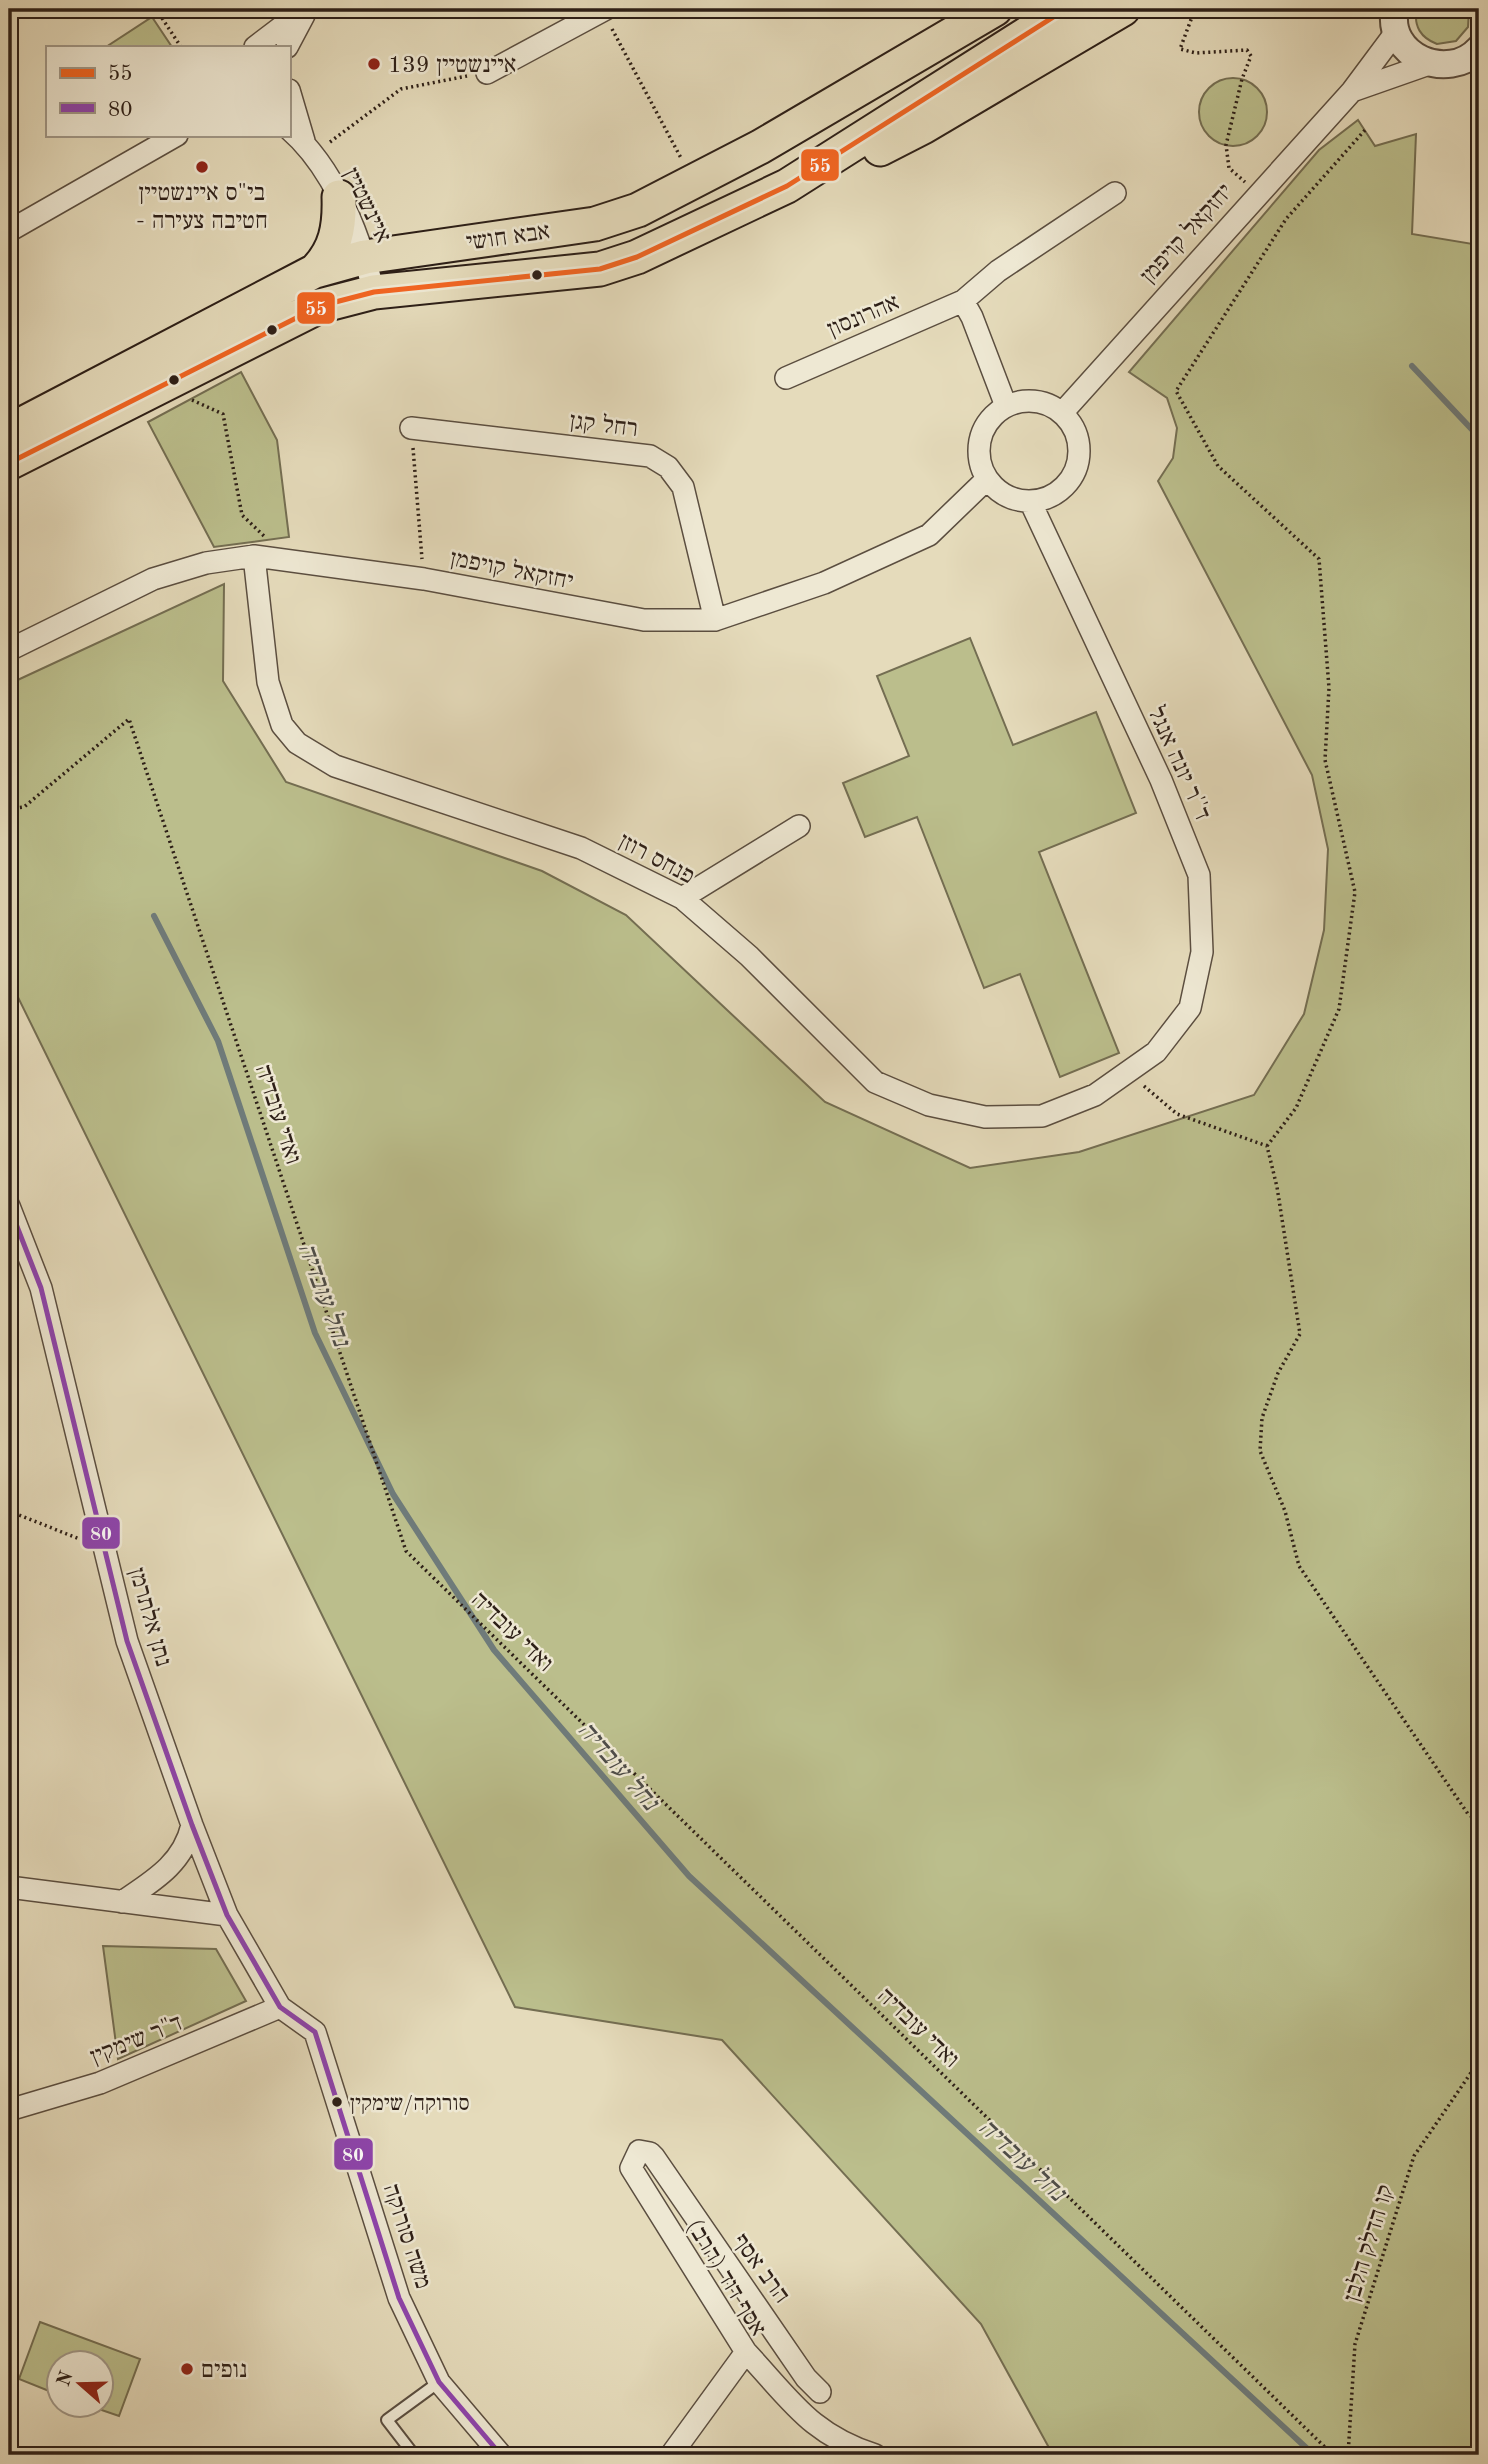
<svg xmlns="http://www.w3.org/2000/svg" width="1488" height="2464" viewBox="0 0 1488 2464" font-family="'Old Standard TT','Frank Ruhl Libre',serif">
<style>
.green{fill:#bbbe8c;stroke:#746e52;stroke-width:2}
.lines{fill:none;stroke-linecap:round;stroke-linejoin:round}
.stream{stroke:#6f7b7a;stroke-width:6}
.service-casing{stroke:#5b4e40;stroke-width:14}
.minor-casing{stroke:#5b4e40;stroke-width:24}
.tertiary-casing{stroke:#5b4e40;stroke-width:30}
.primary-casing{stroke:#2d1f17;stroke-width:37}
.path{stroke:#2d1f17;stroke-width:3.5;stroke-dasharray:2 3.5;stroke-linecap:butt}
.service{stroke:#eee8d3;stroke-width:10}
.minor{stroke:#eee8d3;stroke-width:21}
.tertiary{stroke:#eee8d3;stroke-width:26}
.primary{stroke:#e5dbbb;stroke-width:33}
.bus-1-casing{stroke:#eee8d3;stroke-width:10}
.bus-2-casing{stroke:#eee8d3;stroke-width:10}
.bus-1{stroke:#f26522;stroke-width:5}
.bus-2{stroke:#8e44ad;stroke-width:5}
.poi-dot{fill:#8f2418;stroke:#eee8d3;stroke-width:2.5}
.bus-dot{fill:#2d1f17;stroke:#eee8d3;stroke-width:2.5}
.labels{text-anchor:middle;stroke-width:5;stroke-linejoin:round;paint-order:stroke}
.bus-label{font-size:22px;fill:#2d1f17;stroke:#eee8d3;text-anchor:start}
.poi-label{font-size:24px;fill:#2d1f17;stroke:#eee8d3;text-anchor:start}
.street-label{font-size:24px;fill:#2d1f17;stroke:#eee8d3}
.water-label{font-size:26px;font-style:italic;fill:#4e4d49;stroke:#eee8d3}
.line-badge{stroke:#eee8d3;stroke-width:2.5}
.badge-label{font-size:19px;text-anchor:middle;font-weight:bold;fill:#fff}
</style>
<rect width="100%" height="100%" fill="#e5dbbb"/>
<filter id="stains"><feTurbulence type="fractalNoise" baseFrequency=".00286" numOctaves="4"/><feColorMatrix values="0 0 0 0 .2 0 0 0 0 .09 0 0 0 0 .02 0 0 0 .5 -.17"/></filter>
<radialGradient id="worn" r=".72"><stop offset=".6" stop-color="#630" stop-opacity="0"/><stop offset="1" stop-color="#630" stop-opacity=".3"/></radialGradient>
<path class="green" d="M 1417,9 L 1469,9 L 1468,27 L 1456,41 L 1437,44 C 1421,38 1413,26 1417,9 Z
M 152,17 L 172,47 L 106,47 Z
M1199 112a34 34 0 1 1 68 0a34 34 0 1 1-68 0Z
M 1358,120 L 1375,146 L 1416,134 L 1412,234 L 1479,245 L 1479,2455 L 1053,2455 L 981,2324 L 722,2040 L 515,2007 L 9,979 L 9,684 L 224,584 L 223,681 L 286,782 L 542,871 L 626,915 L 825,1102 L 970,1168 L 1079,1152 L 1254,1095 L 1304,1014 L 1324,930 L 1328,849 L 1312,775 L 1158,481 L 1173,458 L 1177,428 L 1167,398 L 1129,372 L 1319,150 Z
M 241,372 L 277,440 L 289,537 L 214,547 L 148,422 Z
M 970,638 L 1013,745 L 1096,712 L 1136,813 L 1039,852 L 1119,1053 L 1060,1077 L 1020,974 L 984,988 L 917,817 L 865,837 L 843,783 L 909,756 L 877,676 Z
M 103,1946 L 216,1949 L 246,2001 L 118,2059 Z
M 40,2322 L 140,2359 L 119,2416 L 87,2405 L 102,2404 L 102,2362 L 60,2362 L 59,2395 L 19,2379 Z"/>
<g class="lines">
<path class="stream" d="M 1412,366 L 1479,437
M 154,916 L 218,1041 L 315,1333 L 393,1494 L 494,1650 L 689,1876 L 1314,2455"/>
<g class="service-casing">
<path id="service" d="M 414,2455 L 387,2420 L 439,2382"/>
</g>
<g class="minor-casing">
<path id="minor" d="M 255,47 L 305,9
M 287,47 L 304,15
M 487,73 L 606,9
M 289,90 L 304,141
M 1352,91 L 1429,64
M 289,129 C 335,169 359,234 374,292
M 9,231 L 177,135
M 963,301 L 972,317 L 1006,406
M 786,378 L 963,301 L 998,271 L 1115,193
M979 451a50 50 0 1 1 100 0a50 50 0 1 1-100 0Z
M 1062,413 L 1352,91 L 1396,32
M 411,428 L 650,456 L 668,467 L 683,487 L 715,620
M 254,556 L 268,682 L 282,725 L 297,743 L 335,766 L 581,848 L 682,898 L 749,956 L 875,1082 L 929,1105 L 985,1117 L 1042,1116 L 1095,1095 L 1156,1052 L 1190,1008 L 1202,952 L 1199,875 L 1161,780 L 1030,501
M 9,650 L 153,579 L 206,563 L 254,556 L 424,579 L 644,620 L 715,620 L 824,583 L 929,535 L 987,479
M 682,898 L 799,826
M 9,1206 L 41,1288 L 127,1641 L 192,1825 L 227,1915 L 280,2007 L 315,2032 L 399,2298 L 439,2382 L 501,2455
M 9,1887 L 227,1915
M 122,1902 C 153,1881 183,1864 192,1825
M 9,2110 L 100,2083 L 280,2007
M 746,2352 C 791,2400 810,2434 875,2455
M 671,2455 L 746,2352 L 631,2168 L 639,2151 L 650,2153 L 654,2157 L 806,2378 L 820,2392"/>
</g>
<g class="tertiary-casing">
<path id="tertiary" d="M 1395,9 C 1385,56 1448,83 1479,49"/>
</g>
<g class="primary-casing">
<path id="primary" d="M 880,149 L 923,127 L 1123,9
M 315,271 C 336,250 340,227 339,197
M 9,431 L 315,271 L 365,257 L 595,224 L 638,210 L 760,147 L 995,9
M 9,463 L 320,306 L 374,292 L 600,269 L 637,257 L 787,186 L 1066,9"/>
</g>
<path class="path" d="M 156,9 L 181,47
M 1195,9 L 1180,49 L 1196,53 L 1247,50 L 1251,56 L 1242,79 L 1226,145 L 1229,168 L 1245,182
M 612,29 L 681,158
M 330,142 L 401,89 L 467,76
M 192,400 L 223,414 L 242,515 L 264,536
M 413,448 L 422,559
M 9,809 L 24,807 L 129,719 L 406,1551 L 1333,2455
M 1144,1086 L 1177,1114 L 1267,1146 L 1277,1187 L 1300,1334 L 1278,1373 L 1262,1418 L 1260,1451 L 1285,1511 L 1299,1566 L 1468,1814 L 1479,1822
M 1267,1146 L 1296,1108 L 1339,1009 L 1355,892 L 1325,760 L 1329,688 L 1319,559 L 1218,466 L 1176,391 L 1286,219 L 1365,130
M 9,1511 L 82,1540
M 1348,2455 L 1355,2344 L 1414,2156 L 1479,2061"/>
<use href="#service" class="service"/>
<use href="#minor" class="minor"/>
<use href="#tertiary" class="tertiary"/>
<use href="#primary" class="primary"/>
<g class="bus-1-casing">
<path id="bus-1" d="M 9,463 L 320,306 L 374,292 L 600,269 L 637,257 L 787,186 L 1066,9"/>
</g>
<g class="bus-2-casing">
<path id="bus-2" d="M 9,1206 L 41,1288 L 127,1641 L 192,1825 L 227,1915 L 280,2007 L 315,2032 L 399,2298 L 439,2382 L 501,2455"/>
</g>
<use href="#bus-1" class="bus-1"/>
<use href="#bus-2" class="bus-2"/>
</g>
<g class="poi-dot">
<circle cx="374" cy="64" r="7"/>
<circle cx="202" cy="167" r="7"/>
<circle cx="187" cy="2369" r="7"/>
</g>
<g class="bus-dot">
<circle cx="537" cy="275" r="6"/>
<circle cx="272" cy="330" r="6"/>
<circle cx="174" cy="380" r="6"/>
<circle cx="337" cy="2102" r="6"/>
</g>
<g class="labels">
<g class="bus-label">
<text x="350" y="2110">סורוקה/שימקין</text>
</g>
<g class="poi-label">
<text x="388" y="72">איינשטיין 139</text>
<text x="202" y="200" text-anchor="middle">בי"ס איינשטיין<tspan x="202" dy="28">- חטיבה צעירה</tspan></text>
<text x="201" y="2377">נופים</text>
</g>
<g class="street-label">
<text transform="translate(368 205) rotate(64)" y="8">איינשטיין</text>
<text transform="translate(1186 233) rotate(-48)" y="8">יחזקאל קויפמן</text>
<text transform="translate(508 236) rotate(-8)" y="8">אבא חושי</text>
<text transform="translate(863 315) rotate(-23)" y="8">אהרונסון</text>
<text transform="translate(604 424) rotate(7)" y="8">רחל קגן</text>
<text transform="translate(512 569) rotate(11)" y="8">יחזקאל קויפמן</text>
<text transform="translate(1180 763) rotate(66)" y="8">ד''ר יונה אנגל</text>
<text transform="translate(657 858) rotate(28)" y="8">פנחס רוזן</text>
<text transform="translate(279 1114) rotate(72)" y="8">ואדי עובדיה</text>
<text transform="translate(151 1617) rotate(74)" y="8">נתן אלתרמן</text>
<text transform="translate(513 1631) rotate(44)" y="8">ואדי עובדיה</text>
<text transform="translate(919 2027) rotate(44)" y="8">ואדי עובדיה</text>
<text transform="translate(136 2039) rotate(-22)" y="8">ד"ר שימקין</text>
<text transform="translate(408 2236) rotate(72)" y="8">משה סורוקה</text>
<text transform="translate(1368 2243) rotate(-73)" y="8">קו הדלק הלבן</text>
<text transform="translate(762 2268) rotate(54)" y="8">הרב אסף</text>
<text transform="translate(727 2277) rotate(59)" y="8">אסף דוד (הרב)</text>
</g>
<g class="water-label">
<text transform="translate(325 1294) rotate(70)" y="9">נחל עובדיה</text>
<text transform="translate(619 1765) rotate(49)" y="9">נחל עובדיה</text>
<text transform="translate(1023 2159) rotate(43)" y="9">נחל עובדיה</text>
</g>
</g>
<g class="line-badge">
<rect x="800" y="148" width="40" height="34" rx="7" fill="#f26522"/>
<rect x="296" y="291" width="40" height="34" rx="7" fill="#f26522"/>
<rect x="81" y="1516" width="40" height="34" rx="7" fill="#8e44ad"/>
<rect x="333" y="2137" width="41" height="34" rx="7" fill="#8e44ad"/>
</g>
<g class="badge-label">
<text x="820" y="172">55</text>
<text x="316" y="315">55</text>
<text x="101" y="1540">80</text>
<text x="353" y="2161">80</text>
</g>
<rect width="1488" height="2464" fill="none" stroke="#e5dbbb" stroke-width="35"/>
<rect x="10" y="10" width="1467" height="2443" fill="none" stroke="#2d1f17" stroke-width="3.5"/>
<rect x="18" y="18" width="1453" height="2429" fill="none" stroke="#2d1f17" stroke-width="2"/>
<rect x="46" y="46" width="245" height="91" fill="#eee8d3" stroke="#a19888" stroke-width="2"/>
<rect x="60" y="68" width="35" height="10" fill="#f26522" stroke="#a19888" stroke-width="2"/>
<text x="108" y="80" font-size="21" fill="#2d1f17">55</text>
<rect x="60" y="103" width="35" height="10" fill="#8e44ad" stroke="#a19888" stroke-width="2"/>
<text x="108" y="116" font-size="21" fill="#2d1f17">80</text>
<g transform="translate(80 2384) rotate(290)"><circle r="33" fill="#eee8d3" stroke="#a19888" stroke-width="2"/>
<path d="M0-5L12 26L0 18L-12 26Z" fill="#8f2418"/>
<text y="-10" font-size="19" font-weight="bold" text-anchor="middle" fill="#2d1f17">N</text>
</g>
<rect width="100%" height="100%" filter="url(#stains)"/>
<rect width="100%" height="100%" fill="url(#worn)"/>
</svg>
